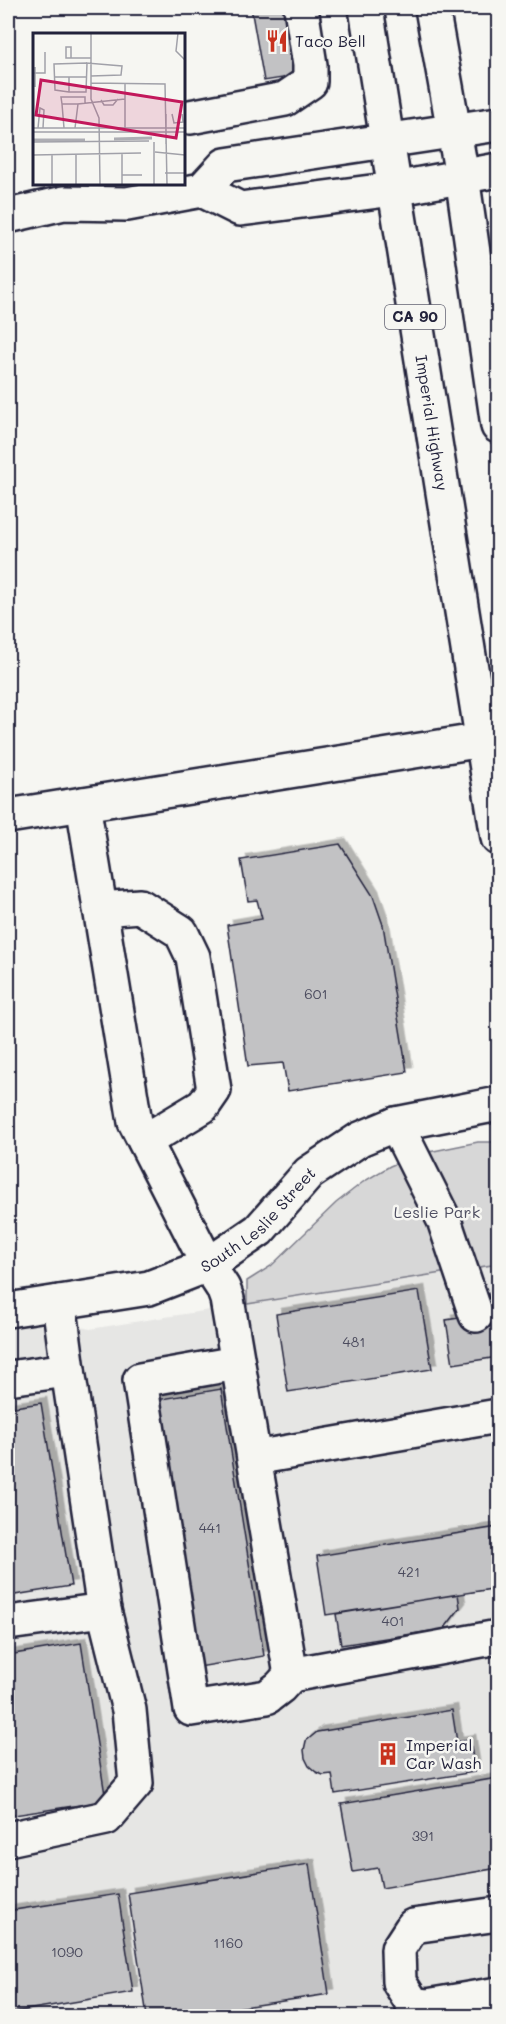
<svg xmlns="http://www.w3.org/2000/svg" width="506" height="2024" viewBox="0 0 506 2024" font-family="Mali,sans-serif">
<style>
.built{fill:#e6e6e4}
.green{fill:#d7d7d7;stroke:#7c7c89;stroke-width:1.5}
.building{fill:#c2c2c4;stroke:#22223b;stroke-width:1.5;filter:url(#shadow)}
.lines{fill:none;stroke-linecap:round;stroke-linejoin:round}
.minor-casing{stroke:#22223b;stroke-width:38}
.major-casing{stroke:#22223b;stroke-width:38}
.minor{stroke:#f6f6f2;stroke-width:33}
.major{stroke:#f6f6f2;stroke-width:33}
.labels{text-anchor:middle;stroke-width:5;stroke-linejoin:round;paint-order:stroke}
.number-label{font-size:14px;fill:#4a4a5d}
.shield{fill:#f6f6f2;stroke:#626272;stroke-width:1.5}
.shield-label{font-size:15px;font-weight:bold;fill:#22223b}
.poi-label{font-size:16px;fill:#22223b;stroke:#f6f6f2;text-anchor:start}
.street-label{font-size:16px;fill:#22223b;stroke:#f6f6f2}
.park-label{font-size:16px;fill:#4f4f62;stroke:#f6f6f2}
.inset-river{fill:none;stroke:#adadb3;stroke-width:3}
.inset-road{fill:none;stroke:#a1a1a9;stroke-width:1.5}
.view{fill:#c2185b;fill-opacity:0.15;stroke:#c2185b;stroke-width:3}
.inset-edge{fill:none;stroke:#22223b;stroke-width:3}
</style>
<defs>
<filter id="shadow"><feDropShadow dx="5.5" dy="-5.5" stdDeviation="0" flood-color="#0004"/></filter>
</defs>
<rect width="100%" height="100%" fill="#f6f6f2"/>
<filter id="ink" filterUnits="userSpaceOnUse"><feTurbulence type="fractalNoise" baseFrequency=".0167" numOctaves="2"/><feDisplacementMap in="SourceGraphic" scale="12" xChannelSelector="R" yChannelSelector="G"/><feConvolveMatrix kernelMatrix="1 2 1 2 8 2 1 2 1" color-interpolation-filters="sRGB"/></filter>
<g filter="url(#ink)">
<path class="built" d="M 498,1264 L 498,2016 L 8,2016 L 8,1312 L 90,1329 Z"/>
<path class="green" d="M 478,1142 L 493,1142 L 498,1145 L 498,1264 L 247,1304 L 247,1281 L 271,1266 L 336,1203 L 363,1182 L 390,1166 L 419,1154 Z"/>
<path class="building" d="M 251,8 L 290,8 L 302,75 L 264,81 Z
M 340,844 L 373,896 L 383,925 L 407,1072 L 288,1091 L 283,1063 L 248,1066 L 227,925 L 262,919 L 257,900 L 248,901 L 241,860 Z
M 419,1291 L 432,1369 L 288,1392 L 276,1314 Z
M 498,1312 L 498,1357 L 453,1364 L 446,1320 Z
M 221,1389 L 264,1656 L 199,1667 L 156,1400 Z
M 41,1403 L 71,1586 L 8,1596 L 8,1408 Z
M 498,1527 L 498,1588 L 326,1615 L 317,1556 Z
M 458,1594 L 460,1608 L 444,1629 L 341,1645 L 336,1614 Z
M 81,1643 L 106,1801 L 8,1816 L 8,1655 Z
M 452,1710 L 457,1742 L 470,1740 L 475,1772 L 335,1794 L 332,1774 L 323,1775 L 316,1772 L 309,1766 L 305,1758 L 304,1750 L 306,1741 L 317,1732 Z
M 498,1778 L 498,1868 L 382,1888 L 378,1868 L 353,1872 L 341,1804 Z
M 309,1864 L 329,1994 L 185,2016 L 147,2016 L 128,1893 Z
M 118,1894 L 133,1992 L 8,2013 L 8,1911 Z"/>
<g class="lines">
<g class="minor-casing">
<g id="minor">
<path d="M 190,117 L 285,99 L 310,82 L 310,65 L 301,8"/>
<path d="M 202,190 L 240,209 L 394,189 L 498,170"/>
<path d="M 8,216 L 64,203 L 127,204 L 202,190 L 225,165 L 498,124"/>
<path d="M 83,804 L 135,1122 L 208,1265 L 223,1288 L 227,1299 L 254,1458 L 498,1416"/>
<path d="M 8,816 L 483,740"/>
<path d="M 100,909 L 140,906 L 181,932 L 193,957 L 214,1090 L 203,1106 L 145,1141"/>
<path d="M 396,1124 L 444,1220 L 476,1315"/>
<path d="M 59,1302 L 68,1370"/>
<path id="s1" d="M 8,1310 L 149,1288 L 208,1265 L 259,1230 L 309,1173 L 360,1139 L 396,1124 L 498,1104"/>
<path d="M 237,1363 L 140,1380 L 191,1709 L 267,1697 L 280,1687 L 291,1675"/>
<path d="M 8,1378 L 68,1370 L 104,1610 L 8,1623"/>
<path d="M 254,1458 L 291,1675 L 498,1637"/>
<path d="M 8,1839 L 106,1818 L 136,1783 L 129,1710 L 104,1610"/>
<path d="M 498,1914 L 413,1926 L 398,1949 L 399,1982 L 413,2004 L 427,2006 L 498,1994"/>
</g>
</g>
<g class="major-casing">
<g id="major">
<path id="s2" d="M 366,8 L 498,838"/>
<path d="M 432,8 L 462,176 L 498,426"/>
</g>
</g>
<use href="#minor" class="minor"/>
<use href="#major" class="major"/>
</g>
</g>
<defs>
<g id="restaurant-bare" transform="scale(1.8)"><path d="M-5-6h1v4h1v-4h1v4h1v-4h1v5L-1.5 .5V6h-2V.5L-5-1ZM5-6V6H3V1.5H1.5Q1.5-4 5-6Z" fill="#c8321e" stroke="#f6f6f2" stroke-width="2.5" paint-order="stroke"/></g>
<g id="building-bare" transform="scale(1.8)"><path d="M-4-6H4V6H1V3H-1V6H-4ZM-2.5-4.3h1.7v1.8h-1.7ZM.8-4.3h1.7v1.8H.8ZM-2.5-1h1.7V.8h-1.7ZM.8-1h1.7V.8H.8Z" fill="#c8321e" stroke="#f6f6f2" stroke-width="2.5" paint-order="stroke"/></g>
</defs>
<g fill-rule="evenodd">
<use href="#restaurant-bare" x="277" y="41"/>
<use href="#building-bare" x="388" y="1754"/>
</g>
<g class="labels">
<g class="number-label">
<text x="316" y="999">601</text>
<text x="354" y="1347">481</text>
<text x="210" y="1533">441</text>
<text x="409" y="1577">421</text>
<text x="393" y="1626">401</text>
<text x="423" y="1841">391</text>
<text x="228" y="1948">1160</text>
<text x="67" y="1957">1090</text>
</g>
<rect class="shield" x="385" y="305" width="60" height="24" rx="4.5"/>
<g class="shield-label">
<text x="415" y="322">CA 90</text>
</g>
<g class="poi-label">
<text x="295" y="47">Taco Bell</text>
<text x="406" y="1751">Imperial<tspan x="406" dy="18">Car Wash</tspan></text>
</g>
<g class="street-label">
<text dy="6" stroke="none"><textPath href="#s2" startOffset="420">Imperial Highway</textPath></text>
<text dy="6" stroke="none"><textPath href="#s1" startOffset="274">South Leslie Street</textPath></text>
</g>
<g class="park-label">
<text x="437" y="1218">Leslie Park</text>
</g>
</g>
<g transform="translate(33 33)">
<rect width="152" height="152" fill="#f6f6f2"/>
<path class="inset-river" d="M 81,106 L 119,105M 0,107 L 52,107"/>
<path class="inset-road" d="M 58,0 L 58,66 L 66,85 L 67,151M 145,0 L 143,18 L 152,27M 38,25 L 38,14 L 33,14 L 33,25 L 58,25M 0,40 L 12,40 L 12,19M 21,44 L 53,44M 36,44 L 36,59 L 53,59 L 54,30 L 89,33 L 88,42 L 58,43M 58,50 L 132,51 L 134,151M 92,50 L 92,95M 2,54 L 2,34M 36,59 L 22,57 L 21,31 L 54,30M 68,67 L 71,72 L 80,72 L 85,66M 29,71 L 28,64 L 52,64 L 52,71M 139,81 L 141,90 L 150,89 L 149,81M 0,95 L 152,95M 5,95 L 7,75 L 11,77 L 10,95M 31,95 L 29,71 L 45,71M 42,95 L 45,71 L 92,66M 0,99 L 152,99M 0,109 L 116,108M 133,111 L 133,81M 122,119 L 152,122M 0,122 L 108,120M 19,122 L 19,151M 43,122 L 43,151M 132,140 L 152,140M 89,142 L 109,142M 89,151 L 89,120M 121,151 L 121,109"/>
<path class="view" d="M 8,47 L 149,69 L 143,105 L 3,82 Z"/>
<rect width="152" height="152" class="inset-edge"/>
</g>
<rect width="506" height="2024" fill="none" stroke="#f6f6f2" stroke-width="30"/>
<rect x="15" y="15" width="476" height="1994" fill="none" stroke="#22223b" stroke-width="2" filter="url(#ink)"/>
</svg>
